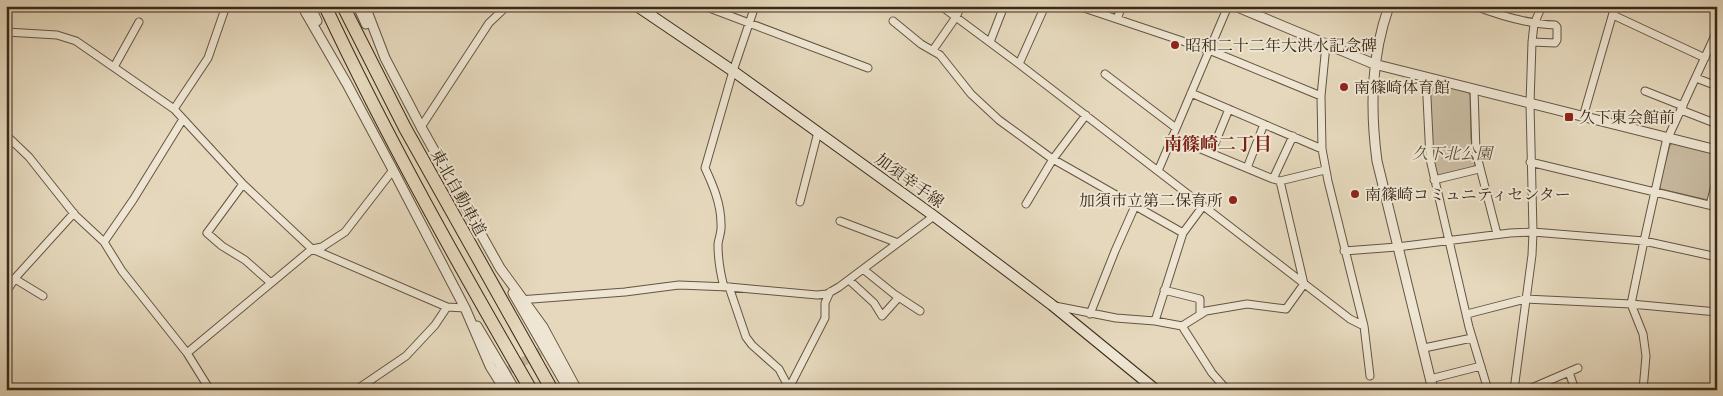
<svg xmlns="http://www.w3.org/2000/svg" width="1723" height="396" viewBox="0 0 1723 396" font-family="'IM FELL French Canon','Noto Serif JP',serif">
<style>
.green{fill:#c8baa0;stroke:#82715c}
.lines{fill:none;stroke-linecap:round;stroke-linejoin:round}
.tertiary-tunnel{stroke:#c3b59b;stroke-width:9;stroke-dasharray:9 4.5;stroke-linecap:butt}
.minor-casing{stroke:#665441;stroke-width:9}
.tertiary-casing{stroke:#665441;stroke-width:11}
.secondary-casing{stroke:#3b2818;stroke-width:12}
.motorway-casing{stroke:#3b2818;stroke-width:14}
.minor{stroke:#eee6d3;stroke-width:7}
.tertiary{stroke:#eee6d3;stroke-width:9}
.secondary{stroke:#eee6d3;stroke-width:10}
.motorway{stroke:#e5d8bc;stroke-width:12}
.poi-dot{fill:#8f2418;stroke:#eee6d3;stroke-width:2}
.labels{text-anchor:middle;stroke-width:4;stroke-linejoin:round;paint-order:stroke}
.poi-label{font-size:16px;fill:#3b2818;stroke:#eee6d3;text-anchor:start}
.park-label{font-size:16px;font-style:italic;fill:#5e4c3a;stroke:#eee6d3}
.street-label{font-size:16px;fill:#3b2818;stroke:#eee6d3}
.neighbourhood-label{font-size:18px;font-weight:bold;fill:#7a1f14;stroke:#eee6d3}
</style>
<rect width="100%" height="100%" fill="#e5d8bc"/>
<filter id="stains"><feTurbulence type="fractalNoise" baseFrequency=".004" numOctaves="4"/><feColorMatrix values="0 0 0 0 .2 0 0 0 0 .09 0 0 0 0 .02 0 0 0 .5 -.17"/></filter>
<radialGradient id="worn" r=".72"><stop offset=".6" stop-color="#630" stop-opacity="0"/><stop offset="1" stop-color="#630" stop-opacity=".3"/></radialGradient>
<path class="green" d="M 1432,83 L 1468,92 L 1470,95 L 1471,139 L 1475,166 L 1473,169 L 1437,176 L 1433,163 L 1428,85 Z
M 1673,143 L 1717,154 L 1717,169 L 1710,199 L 1708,200 L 1661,189 L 1659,186 L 1670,145 Z"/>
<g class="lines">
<path class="tertiary-tunnel" d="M 509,370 L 541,351"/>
<g class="minor-casing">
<path id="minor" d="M 704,6 L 868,68
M 941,6 L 1019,64 L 1350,319 L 1364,326 L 1328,181 L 1322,149 L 1321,96 L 1326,45
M 1078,6 L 1209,50 L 1321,96
M 1475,6 C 1501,16 1527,24 1555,25 L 1557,27 L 1557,40 L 1555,43 L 1532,42
M 1613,15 L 1705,58
M 1117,19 L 1122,6
M 893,21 L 921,44 L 940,55 L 971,94 L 999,120 L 1051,158 L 1183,233
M 6,32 L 57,35 L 76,41 L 174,109 L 243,184 L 312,249 L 447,307 L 465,308
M 990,42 L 1004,6
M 933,50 L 956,17 L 961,6
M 1019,64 L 1045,6
M 114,67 L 139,22
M 1105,74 L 1176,128
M 1426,77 L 1430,159 L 1469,327 L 1488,390
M 1696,78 L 1717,86
M 1474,89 L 1476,152 L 1497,234
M 1645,91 L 1683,106
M 1191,93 L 1322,149
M 174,109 L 208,58 L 226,6
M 1681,110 L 1717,124
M 1583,117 L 1615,6
M 421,127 L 489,23 L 507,6
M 6,135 L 29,157 L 75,215 L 104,242 L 122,271 L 187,353 L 210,390
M 1172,137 L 1273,179 L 1280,181 L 1325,170
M 1211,153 L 1229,109
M 1530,162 L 1717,207
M 1247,168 L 1264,124
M 1158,171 L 1228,6
M 1273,179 L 1293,136
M 1434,180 L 1479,169
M 243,184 L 207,233 L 222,246 L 245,260 L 271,283
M 800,202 L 818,132
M 1026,204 L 1053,159 L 1086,115
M 1710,205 L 1717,178
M 840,221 L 898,243
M 104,242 L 133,200 L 183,119
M 1344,251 L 1397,247 L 1510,233 L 1533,232 L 1644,241 L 1717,257
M 863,269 L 894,294 L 920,311
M 15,279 L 43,296
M 849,280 L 874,303 L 882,316 L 899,297
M 724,287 C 720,272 718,259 718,244 C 719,237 722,231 721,224 C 721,204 713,185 705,168 L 733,71 L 755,6
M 729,287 L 746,337 L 752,345 L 779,369 L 790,390
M 1164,290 L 1200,299 L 1200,314
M 6,292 L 16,277 L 74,213
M 519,300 L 625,292 L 679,285 L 729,287 L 817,295 L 827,294 L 839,287 L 934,216
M 1055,306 L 1116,318 L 1155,321 L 1182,326 L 1212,373 L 1227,390
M 1090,314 L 1115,251 L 1135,206
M 1467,314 L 1525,299 L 1631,304 L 1717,312
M 1155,321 L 1183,233 L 1203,206
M 1182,326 L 1206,311 L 1247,304 L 1286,309 L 1304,284 L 1280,181
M 1364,326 L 1370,376
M 1424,348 L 1472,338
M 187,353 L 312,249 L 322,247 L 345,232 L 393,170
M 1569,372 L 1575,390
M 1430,379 L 1481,366
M 789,388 L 825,318 L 825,303 L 830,292
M 356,390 L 406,356 L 435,325 L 447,307
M 1514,390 L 1532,255 L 1533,232 L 1530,104 L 1532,42 L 1534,24 L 1542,6
M 1527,390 L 1578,368
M 1643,390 L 1646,356 L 1643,334 L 1631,304 L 1644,241 L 1666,142 L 1717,31"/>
</g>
<g class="tertiary-casing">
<path id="tertiary" d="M 302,6 L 347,84 L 393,170 L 465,308 L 490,366 L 505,390
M 310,6 L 317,21
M 358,6 L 366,24
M 365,6 L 385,58 L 421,127 L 500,268 L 543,327 L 577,390
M 1235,6 L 1374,64 L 1717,150
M 1389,6 C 1371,57 1370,108 1377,161 L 1433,390
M 513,293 L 569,390
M 477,326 L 515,390"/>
</g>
<g class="secondary-casing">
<path id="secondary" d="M 637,6 L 733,71 L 934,216 L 1052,305 L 1156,390"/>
</g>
<g class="motorway-casing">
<path id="motorway" d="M 325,6 C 387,138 458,264 531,390
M 343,6 L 405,128 L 552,390"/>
</g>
<use href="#minor" class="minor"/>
<use href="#tertiary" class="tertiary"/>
<use href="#secondary" class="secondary"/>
<use href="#motorway" class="motorway"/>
</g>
<g class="poi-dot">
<circle cx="1175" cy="45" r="5"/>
<circle cx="1344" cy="87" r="5"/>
<rect x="1564" y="112" width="10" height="10" rx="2.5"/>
<circle cx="1355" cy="194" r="5"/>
<circle cx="1233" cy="200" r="5"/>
</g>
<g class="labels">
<g class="poi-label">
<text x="1185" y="51">昭和二十二年大洪水記念碑</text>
<text x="1354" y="93">南篠崎体育館</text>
<text x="1579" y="123">久下東会館前</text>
<text x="1365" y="200">南篠崎コミュニティセンター</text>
<text x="1223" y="206" text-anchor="end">加須市立第二保育所</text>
</g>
<g class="park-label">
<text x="1452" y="159">久下北公園</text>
</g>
<g class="street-label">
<text transform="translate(910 180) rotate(36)" y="6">加須幸手線</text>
<text transform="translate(459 192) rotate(61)" y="6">東北自動車道</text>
</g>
<g class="neighbourhood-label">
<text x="1218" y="150">南篠崎二丁目</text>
</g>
</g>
<rect width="1723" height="396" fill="none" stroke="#e5d8bc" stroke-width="25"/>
<rect x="8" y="8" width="1708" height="381" fill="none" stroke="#3b2818" stroke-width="2.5"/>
<rect x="12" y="12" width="1698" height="371" fill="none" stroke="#3b2818"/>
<rect width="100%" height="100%" filter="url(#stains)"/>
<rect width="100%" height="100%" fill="url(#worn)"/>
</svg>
